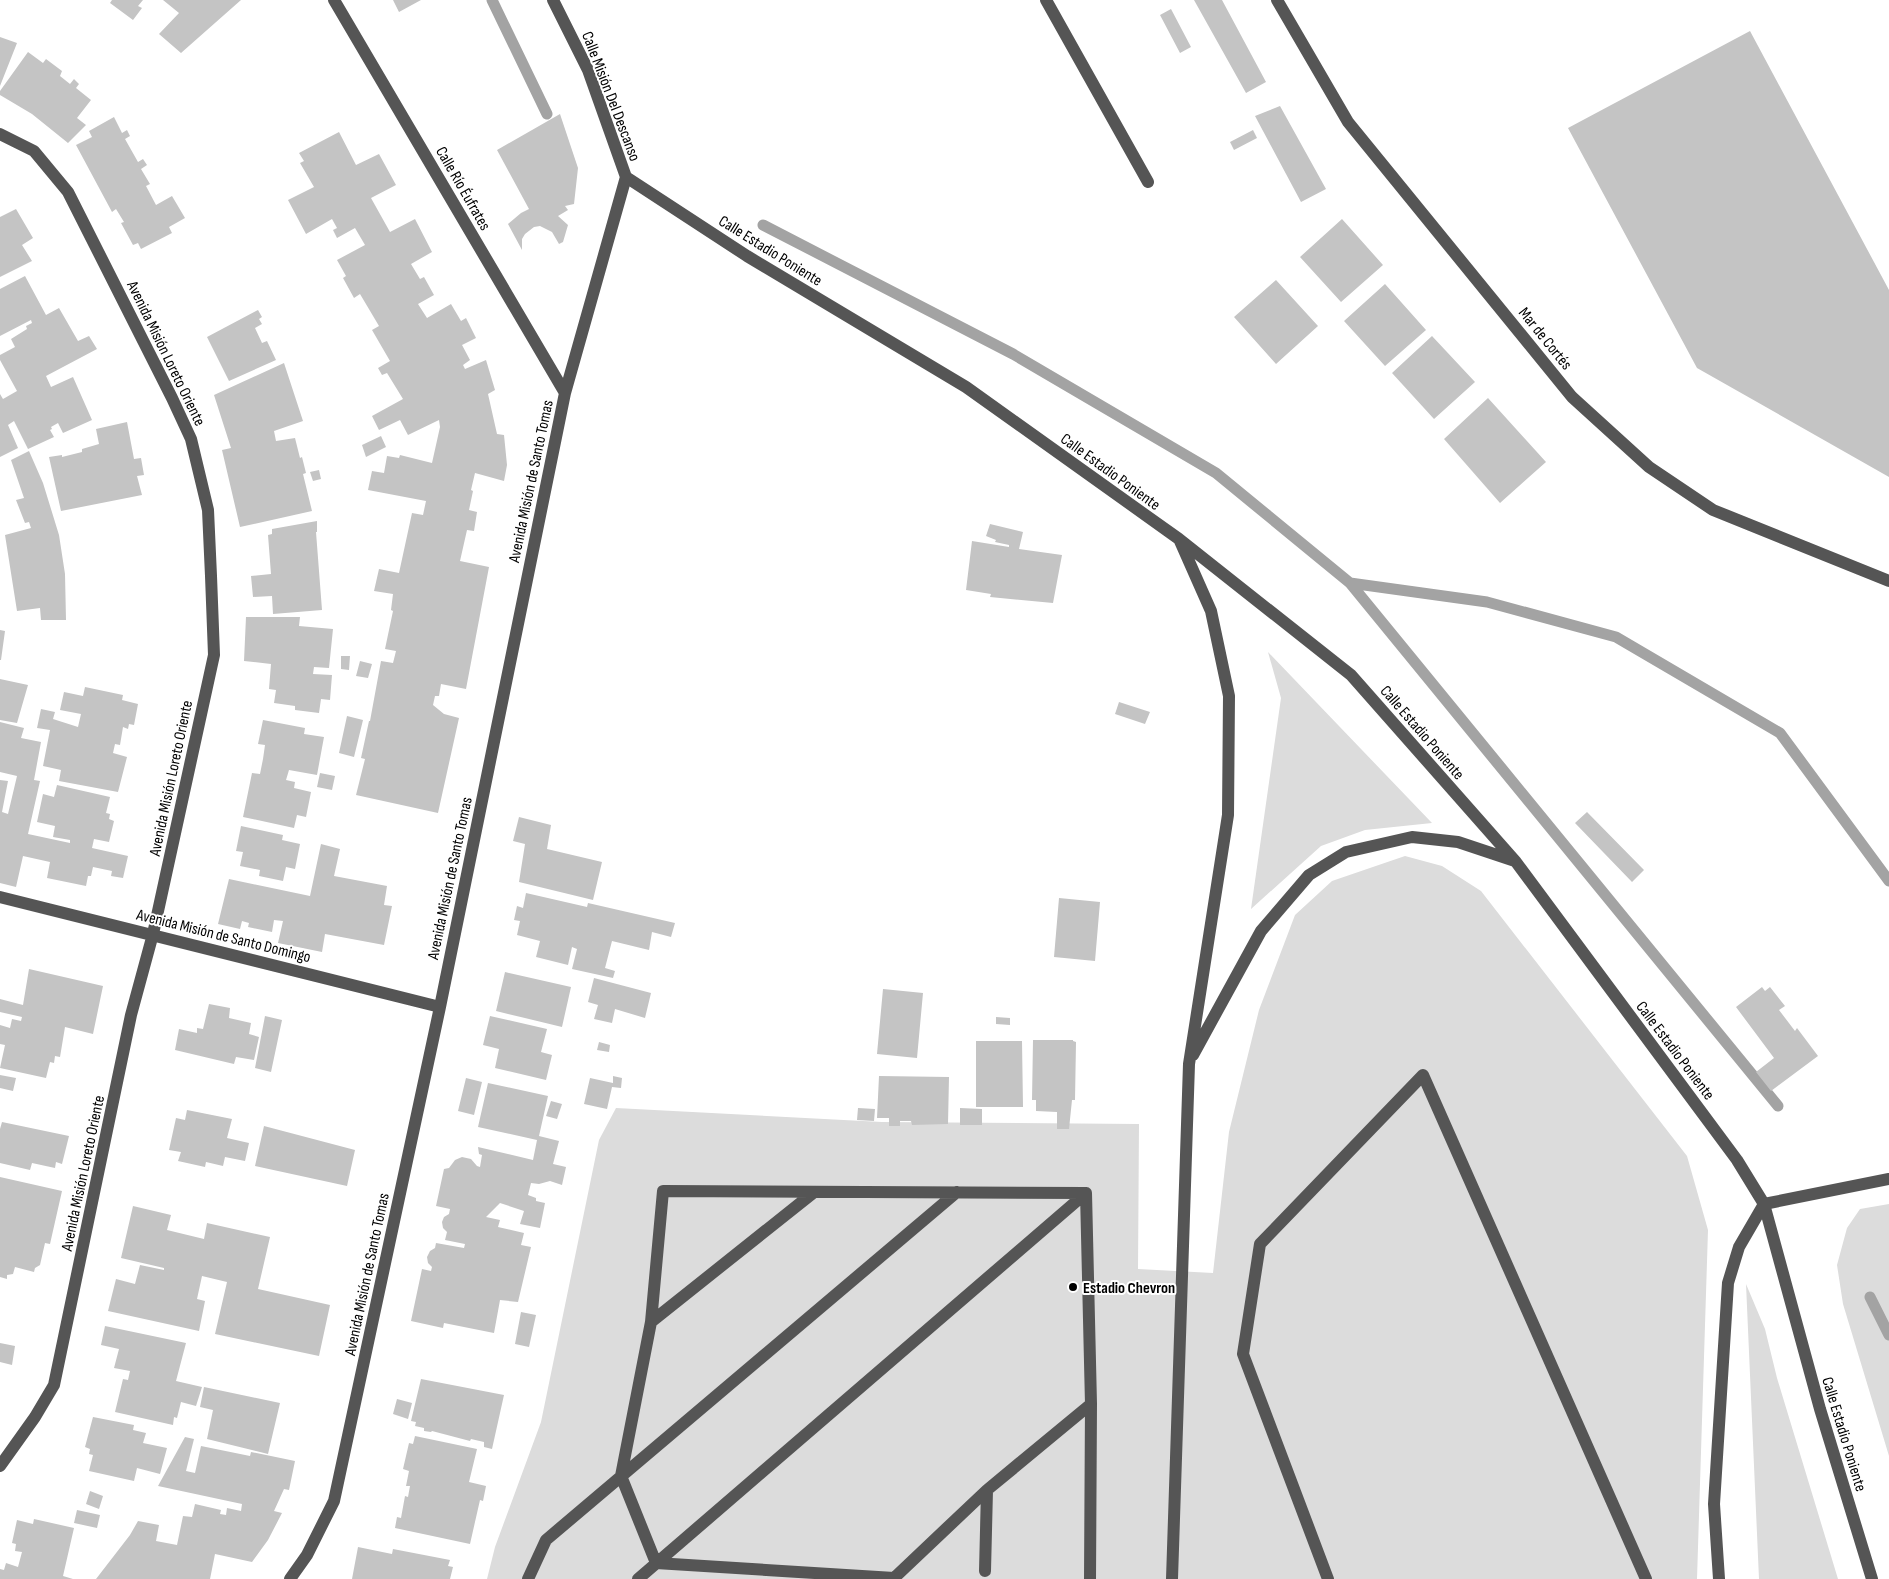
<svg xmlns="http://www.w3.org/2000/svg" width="1889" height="1579" viewBox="0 0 1889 1579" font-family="'Sofia Sans Condensed',sans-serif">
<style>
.green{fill:#dcdcdc}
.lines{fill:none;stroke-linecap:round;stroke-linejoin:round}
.stream{stroke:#a3a3a3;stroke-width:11}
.building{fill:#c4c4c4}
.minor{stroke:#555;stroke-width:12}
.poi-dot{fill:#000;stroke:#fff;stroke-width:2}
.labels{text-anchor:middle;stroke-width:4;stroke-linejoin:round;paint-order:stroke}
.street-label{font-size:16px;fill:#000;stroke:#fff}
.poi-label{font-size:16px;font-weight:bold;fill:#000;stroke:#fff;text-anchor:start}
</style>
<rect width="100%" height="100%" fill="#fff"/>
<path class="green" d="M 1268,652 L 1432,823 L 1365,830 L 1321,846 L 1251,909 L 1281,698 Z
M 1405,856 L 1442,866 L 1481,891 L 1687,1156 L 1708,1230 L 1697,1579 L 487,1579 L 495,1547 L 541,1422 L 599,1140 L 616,1108 L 882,1122 L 1139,1124 L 1138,1269 L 1213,1273 L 1229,1132 L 1259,1010 L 1295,915 L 1332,881 Z
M 1889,1204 L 1889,1456 L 1843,1304 L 1837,1265 L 1847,1228 L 1860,1209 Z
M 1746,1284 L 1765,1329 L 1777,1378 L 1838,1579 L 1759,1579 Z"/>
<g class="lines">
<path class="stream" d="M 492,0 L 547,114
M 763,225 L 1013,354 L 1216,473 L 1350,583 L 1487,602 L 1616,637 L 1780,733 L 1889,881
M 1350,583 L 1778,1106
M 1870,1297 L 1889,1335"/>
</g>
<path class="building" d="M 112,0 L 143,0 L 138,6 L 142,8 L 133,20 L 110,3 Z
M 163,0 L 241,0 L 181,53 L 159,34 L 179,13 Z
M 393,0 L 421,0 L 399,12 Z
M 1194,0 L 1222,0 L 1266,82 L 1246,93 Z
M 1171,9 L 1191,47 L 1180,53 L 1160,15 Z
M 1750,31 L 1889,290 L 1889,477 L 1697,368 L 1568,128 Z
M 0,37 L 17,43 L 0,86 Z
M 28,52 L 43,63 L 46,59 L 62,71 L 60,76 L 70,84 L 74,79 L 79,84 L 76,88 L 91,100 L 77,118 L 86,125 L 68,143 L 32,114 L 0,95 L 0,91 Z
M 1280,106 L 1326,189 L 1301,202 L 1255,116 Z
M 560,114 L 578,168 L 574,204 L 565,206 L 568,210 L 558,216 L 568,225 L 563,242 L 559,244 L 552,232 L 540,226 L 534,227 L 525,234 L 522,239 L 522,250 L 508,224 L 521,213 L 529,209 L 497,150 Z
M 114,117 L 122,133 L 127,130 L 130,136 L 125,139 L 138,162 L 143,159 L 147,165 L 141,169 L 150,184 L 146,186 L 156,205 L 172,196 L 185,218 L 169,227 L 172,233 L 141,249 L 138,243 L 133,245 L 121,223 L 124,222 L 116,209 L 112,212 L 76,145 L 92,137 L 89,131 Z
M 1253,130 L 1257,138 L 1234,150 L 1230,142 Z
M 339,132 L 356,165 L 379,154 L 396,185 L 371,198 L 390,232 L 415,219 L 432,252 L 411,264 L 420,279 L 424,277 L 434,295 L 418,304 L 427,318 L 451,304 L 461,321 L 466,318 L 476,338 L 462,345 L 470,360 L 463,365 L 465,369 L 486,360 L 495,390 L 488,394 L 497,434 L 504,435 L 507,465 L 504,481 L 475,473 L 471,490 L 473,491 L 469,510 L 477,512 L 474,531 L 467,530 L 460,561 L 489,567 L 466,689 L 441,684 L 439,696 L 435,696 L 433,705 L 444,714 L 459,718 L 438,813 L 356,795 L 365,759 L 361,758 L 369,721 L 370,721 L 381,661 L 393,663 L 396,651 L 385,649 L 393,611 L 391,610 L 393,594 L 374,591 L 379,569 L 399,573 L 412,513 L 423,515 L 426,501 L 368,490 L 372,471 L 384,473 L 387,456 L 399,458 L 400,455 L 432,463 L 440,427 L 439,420 L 408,435 L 400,420 L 379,430 L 372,416 L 403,399 L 387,373 L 382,375 L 378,368 L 390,361 L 372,330 L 379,326 L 360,294 L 354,298 L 343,278 L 346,276 L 337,260 L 365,245 L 355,228 L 337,238 L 333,230 L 337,228 L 332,219 L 306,234 L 288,200 L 314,187 L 300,163 L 304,161 L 299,153 Z
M 16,209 L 33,238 L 22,245 L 32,261 L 0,277 L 0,217 Z
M 1342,219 L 1383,265 L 1341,302 L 1300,257 Z
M 25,276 L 46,315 L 59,308 L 78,341 L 89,336 L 97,349 L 46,376 L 51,387 L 73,377 L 92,420 L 63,433 L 58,423 L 51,427 L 52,429 L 50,430 L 54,437 L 28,449 L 14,421 L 8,425 L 18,448 L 0,457 L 0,394 L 3,399 L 17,391 L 0,360 L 0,355 L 15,347 L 11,339 L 27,329 L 26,326 L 32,323 L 31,320 L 0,336 L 0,289 Z
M 1276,280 L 1318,326 L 1276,364 L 1234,317 Z
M 1385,284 L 1426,330 L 1385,366 L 1344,321 Z
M 258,310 L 262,317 L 259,319 L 262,324 L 255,328 L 262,343 L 267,341 L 276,360 L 229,381 L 207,337 Z
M 1432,336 L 1475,382 L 1434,419 L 1392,373 Z
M 284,363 L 303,421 L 274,431 L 276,441 L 295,438 L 300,458 L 302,457 L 306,473 L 303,474 L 312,511 L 240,527 L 222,450 L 231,448 L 214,395 Z
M 1488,398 L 1546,462 L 1500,503 L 1444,439 Z
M 127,422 L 134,459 L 141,458 L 144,475 L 137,476 L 142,495 L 61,511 L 49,457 L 62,455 L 62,457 L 82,452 L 82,449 L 99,444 L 96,429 Z
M 381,436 L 386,447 L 366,457 L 362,445 Z
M 29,451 L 43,483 L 59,535 L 65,574 L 66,620 L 41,620 L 40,608 L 17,611 L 5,535 L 31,528 L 29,522 L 25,523 L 16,500 L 24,498 L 11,460 Z
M 319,470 L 321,479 L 313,481 L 310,472 Z
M 317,521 L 317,532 L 316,532 L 322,610 L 273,614 L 272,596 L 253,597 L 251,576 L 271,574 L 268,535 L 272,534 L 272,529 Z
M 990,524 L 1023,532 L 1019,549 L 1062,555 L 1053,603 L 990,597 L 991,594 L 966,590 L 972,541 L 1009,547 L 1009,545 L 995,542 L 996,540 L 986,536 Z
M 246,617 L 300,617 L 299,626 L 333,629 L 329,668 L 314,667 L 313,674 L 332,675 L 330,700 L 321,699 L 319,713 L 295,710 L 295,706 L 274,703 L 276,690 L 269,689 L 271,664 L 244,661 Z
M 0,630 L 5,631 L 1,660 L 0,660 Z
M 341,656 L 350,656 L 349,670 L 341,669 Z
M 360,661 L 372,664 L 368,678 L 356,676 Z
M 0,679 L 28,685 L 17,723 L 0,720 Z
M 85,687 L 123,695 L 122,700 L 138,704 L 134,725 L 129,724 L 128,729 L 123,727 L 120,745 L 115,744 L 113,753 L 127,757 L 118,792 L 59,781 L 61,770 L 43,766 L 50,730 L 37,728 L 41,709 L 55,712 L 53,719 L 78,727 L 81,714 L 60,710 L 64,692 L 83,696 Z
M 1119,702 L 1150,712 L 1145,724 L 1115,714 Z
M 347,716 L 363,720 L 354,757 L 339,753 Z
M 263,720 L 305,728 L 304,734 L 324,737 L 317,775 L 289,770 L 286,780 L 295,782 L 294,788 L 311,792 L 306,817 L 297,815 L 294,828 L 243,817 L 252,773 L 260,774 L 263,759 L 265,745 L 258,744 Z
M 0,722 L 24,728 L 21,738 L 41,742 L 34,780 L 40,781 L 28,834 L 70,843 L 70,840 L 53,837 L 55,826 L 37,822 L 43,794 L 54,797 L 57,785 L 110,797 L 106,813 L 110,814 L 109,819 L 114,821 L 109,842 L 94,839 L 92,848 L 128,856 L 123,878 L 111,876 L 112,871 L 93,867 L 91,876 L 88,876 L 86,886 L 47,878 L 50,862 L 23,856 L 16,887 L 0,883 L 0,780 L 8,781 L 2,812 L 8,814 L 17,776 L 0,772 Z
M 320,773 L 335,776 L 332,790 L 317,787 Z
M 1587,812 L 1644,870 L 1632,882 L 1575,823 Z
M 519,817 L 551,825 L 547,849 L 602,862 L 593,900 L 519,882 L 525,844 L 513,841 Z
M 241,826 L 283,835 L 282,840 L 300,844 L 295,869 L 286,867 L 283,881 L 259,876 L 260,870 L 240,866 L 243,852 L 236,851 Z
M 321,844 L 340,849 L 334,876 L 387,886 L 384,905 L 392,906 L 384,945 L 325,934 L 322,952 L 278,943 L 283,921 L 274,920 L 272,932 L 248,927 L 249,923 L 242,921 L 240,929 L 218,924 L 229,879 L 310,896 Z
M 526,893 L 587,907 L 588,903 L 675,923 L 671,937 L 652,932 L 649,950 L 612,941 L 605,968 L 615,971 L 613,978 L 572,969 L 577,949 L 572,947 L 568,965 L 536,957 L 540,941 L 517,935 L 520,921 L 514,920 L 517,906 L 523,908 Z
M 1059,898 L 1100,902 L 1095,961 L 1054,957 Z
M 29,969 L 103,986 L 93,1034 L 65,1027 L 60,1057 L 55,1056 L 54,1063 L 50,1062 L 46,1078 L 0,1068 L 5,1045 L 0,1044 L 0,1025 L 10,1028 L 12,1019 L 21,1021 L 22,1017 L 0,1012 L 0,999 L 23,1005 Z
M 505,972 L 571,987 L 562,1027 L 496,1011 Z
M 594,978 L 651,993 L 645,1018 L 615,1009 L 612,1023 L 594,1019 L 598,1005 L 588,1002 Z
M 1762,987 L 1765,991 L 1770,987 L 1785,1006 L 1779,1010 L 1795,1031 L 1797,1028 L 1818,1056 L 1771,1091 L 1756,1072 L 1774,1058 L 1736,1007 Z
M 883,989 L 923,993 L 917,1058 L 877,1054 Z
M 209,1004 L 230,1008 L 229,1018 L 251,1023 L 249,1034 L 259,1037 L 254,1060 L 236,1057 L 234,1064 L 175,1050 L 179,1029 L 197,1033 L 197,1028 L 203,1029 Z
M 265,1016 L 282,1020 L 271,1072 L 255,1068 Z
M 490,1016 L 547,1029 L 541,1052 L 552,1055 L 546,1080 L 495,1068 L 499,1049 L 483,1045 Z
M 996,1017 L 1010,1018 L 1010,1025 L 996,1024 Z
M 1033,1040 L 1073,1040 L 1073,1041 L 1076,1042 L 1075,1100 L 1072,1100 L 1069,1129 L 1057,1129 L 1057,1112 L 1036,1111 L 1036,1100 L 1032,1100 Z
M 976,1041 L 1022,1041 L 1023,1107 L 976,1107 Z
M 599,1042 L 610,1045 L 609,1052 L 597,1050 Z
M 0,1075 L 16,1078 L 13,1091 L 0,1088 Z
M 613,1076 L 622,1078 L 621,1088 L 612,1087 L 607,1109 L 584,1104 L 590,1078 L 613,1083 Z
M 879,1076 L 949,1077 L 948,1124 L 912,1125 L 911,1121 L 900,1121 L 900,1126 L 889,1126 L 889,1118 L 877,1118 Z
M 466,1078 L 482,1082 L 474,1115 L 458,1111 Z
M 488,1083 L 548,1096 L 539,1136 L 559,1141 L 553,1164 L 566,1167 L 562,1185 L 550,1181 L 539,1184 L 531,1183 L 528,1195 L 536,1198 L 536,1201 L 545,1203 L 540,1228 L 520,1224 L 524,1211 L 500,1203 L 486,1217 L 500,1220 L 498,1227 L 524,1233 L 521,1245 L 531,1247 L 518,1302 L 500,1300 L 494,1333 L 444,1323 L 443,1328 L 411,1321 L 422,1269 L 431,1271 L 432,1267 L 428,1263 L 427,1257 L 430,1251 L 435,1248 L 436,1243 L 464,1248 L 465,1244 L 445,1240 L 447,1232 L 443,1228 L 442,1222 L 444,1217 L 449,1214 L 450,1209 L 436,1206 L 444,1169 L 449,1168 L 455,1160 L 462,1157 L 471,1159 L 477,1166 L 480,1167 L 482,1155 L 479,1154 L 478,1147 L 533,1160 L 537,1140 L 478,1127 Z
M 551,1101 L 562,1104 L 557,1119 L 546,1116 Z
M 858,1108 L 875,1109 L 874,1121 L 857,1120 Z
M 960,1108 L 982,1109 L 982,1125 L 960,1125 Z
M 187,1110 L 232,1119 L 227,1138 L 249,1143 L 245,1161 L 225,1157 L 223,1166 L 206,1162 L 205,1167 L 178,1161 L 181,1152 L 169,1150 L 176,1118 L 185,1120 Z
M 2,1122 L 69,1136 L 62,1164 L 56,1162 L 55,1168 L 32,1163 L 30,1170 L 0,1163 L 0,1129 Z
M 264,1126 L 355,1150 L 347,1186 L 255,1166 Z
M 0,1177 L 62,1191 L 50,1244 L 45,1243 L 40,1265 L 35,1268 L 34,1272 L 15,1267 L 13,1274 L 7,1275 L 7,1279 L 0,1277 Z
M 133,1206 L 171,1215 L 167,1230 L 204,1239 L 207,1223 L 270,1237 L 258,1289 L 330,1305 L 319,1356 L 215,1334 L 227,1282 L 202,1276 L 197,1299 L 205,1301 L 199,1331 L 108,1311 L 116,1279 L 135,1284 L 140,1265 L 164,1270 L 164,1268 L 121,1258 Z
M 521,1312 L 536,1315 L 529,1347 L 515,1344 Z
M 105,1326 L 186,1343 L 176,1381 L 202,1387 L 196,1406 L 181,1402 L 177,1418 L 174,1417 L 173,1425 L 115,1412 L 123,1379 L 128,1380 L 130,1371 L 114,1368 L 119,1349 L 101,1345 Z
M 0,1343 L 15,1346 L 12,1365 L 0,1362 Z
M 421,1379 L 504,1395 L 492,1449 L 484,1447 L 484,1442 L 471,1439 L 470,1441 L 432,1431 L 431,1432 L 424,1431 L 424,1428 L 415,1426 L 416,1422 L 411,1421 Z
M 204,1387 L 280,1403 L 268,1454 L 207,1439 L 213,1410 L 200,1407 Z
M 397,1399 L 412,1403 L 408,1419 L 393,1414 Z
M 93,1417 L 134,1425 L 133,1430 L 146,1433 L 143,1443 L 167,1448 L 160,1474 L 137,1468 L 134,1481 L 89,1471 L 93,1455 L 89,1454 L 90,1449 L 85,1447 Z
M 415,1436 L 477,1449 L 469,1482 L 486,1486 L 483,1501 L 480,1500 L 470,1544 L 395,1528 L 397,1517 L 401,1518 L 405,1496 L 408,1497 L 410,1486 L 406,1486 L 409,1471 L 403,1469 L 409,1443 L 413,1444 Z
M 185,1437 L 194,1439 L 186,1471 L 195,1473 L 201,1446 L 250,1456 L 251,1452 L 295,1461 L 289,1490 L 284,1489 L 274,1511 L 282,1513 L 268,1540 L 252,1562 L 215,1554 L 210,1579 L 96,1579 L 130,1535 L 138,1521 L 159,1525 L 156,1541 L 177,1545 L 183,1516 L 192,1517 L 195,1504 L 221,1510 L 220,1514 L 226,1515 L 227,1508 L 241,1511 L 242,1504 L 158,1486 Z
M 90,1491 L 103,1496 L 99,1509 L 86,1504 Z
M 77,1510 L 100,1515 L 97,1528 L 74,1523 Z
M 34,1519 L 74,1528 L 63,1576 L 73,1579 L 0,1579 L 0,1569 L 4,1570 L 6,1563 L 18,1567 L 22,1552 L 15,1551 L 16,1544 L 12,1543 L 17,1520 L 33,1524 Z
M 358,1547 L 392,1554 L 393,1549 L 450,1560 L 448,1566 L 453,1567 L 450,1579 L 352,1579 Z"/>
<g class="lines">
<path class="minor" d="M 334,0 L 565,393
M 553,0 L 588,70 L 626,177
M 1046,0 L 1148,182
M 1277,0 L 1348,122 L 1572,397 L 1649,467 L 1713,510 L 1889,581
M 0,134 L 34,151 L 68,192 L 172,398 L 191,439 L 208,510 L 211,576 L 214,655 L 153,934 L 131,1015 L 54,1385 L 35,1417 L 0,1466
M 626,177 L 747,256 L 966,387 L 1179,539 L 1351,675 L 1516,862 L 1737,1160 L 1764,1204 L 1820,1409 L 1872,1579
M 0,897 L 440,1007
M 1193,1055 L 1261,931 L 1309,875 L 1346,852 L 1412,837 L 1458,842 L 1515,861
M 651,1322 L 813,1193
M 985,1571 L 987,1490
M 290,1579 L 307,1555 L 334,1501 L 440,1007 L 565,393 L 626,177
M 528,1579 L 546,1540 L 957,1192
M 638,1579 L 1086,1193
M 1090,1579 L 1091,1404 L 1086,1193 L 663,1191 L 651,1322 L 621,1476 L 656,1563 L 894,1578 L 987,1490 L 1091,1404
M 1172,1579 L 1189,1064 L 1228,815 L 1229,696 L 1211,611 L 1180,541
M 1328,1579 L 1243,1354 L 1260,1244 L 1423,1075 L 1646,1579
M 1719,1579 L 1714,1504 L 1728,1283 L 1739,1247 L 1764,1204 L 1889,1179"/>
</g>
<circle class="poi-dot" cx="1073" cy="1287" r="5"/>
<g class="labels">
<g class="street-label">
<text transform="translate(612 96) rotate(69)" y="6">Calle Misión Del Descanso</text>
<text transform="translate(464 188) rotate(60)" y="6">Calle Río Éufrates</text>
<text transform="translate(771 250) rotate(32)" y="6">Calle Estadio Poniente</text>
<text transform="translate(1546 338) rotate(51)" y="6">Mar de Cortés</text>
<text transform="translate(167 353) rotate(64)" y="6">Avenida Misión Loreto Oriente</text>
<text transform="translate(1111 471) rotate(36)" y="6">Calle Estadio Poniente</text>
<text transform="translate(530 481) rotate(-78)" y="6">Avenida Misión de Santo Tomas</text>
<text transform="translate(1423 732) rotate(49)" y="6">Calle Estadio Poniente</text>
<text transform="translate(170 778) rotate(-78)" y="6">Avenida Misión Loreto Oriente</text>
<text transform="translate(449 878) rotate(-78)" y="6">Avenida Misión de Santo Tomas</text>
<text transform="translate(224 935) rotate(14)" y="6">Avenida Misión de Santo Domingo</text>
<text transform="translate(1676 1050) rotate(53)" y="6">Calle Estadio Poniente</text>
<text transform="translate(82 1173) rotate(-78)" y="6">Avenida Misión Loreto Oriente</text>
<text transform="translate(366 1274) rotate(-78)" y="6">Avenida Misión de Santo Tomas</text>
<text transform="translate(1845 1434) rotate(73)" y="6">Calle Estadio Poniente</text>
</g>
<g class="poi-label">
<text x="1083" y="1293">Estadio Chevron</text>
</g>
</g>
</svg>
